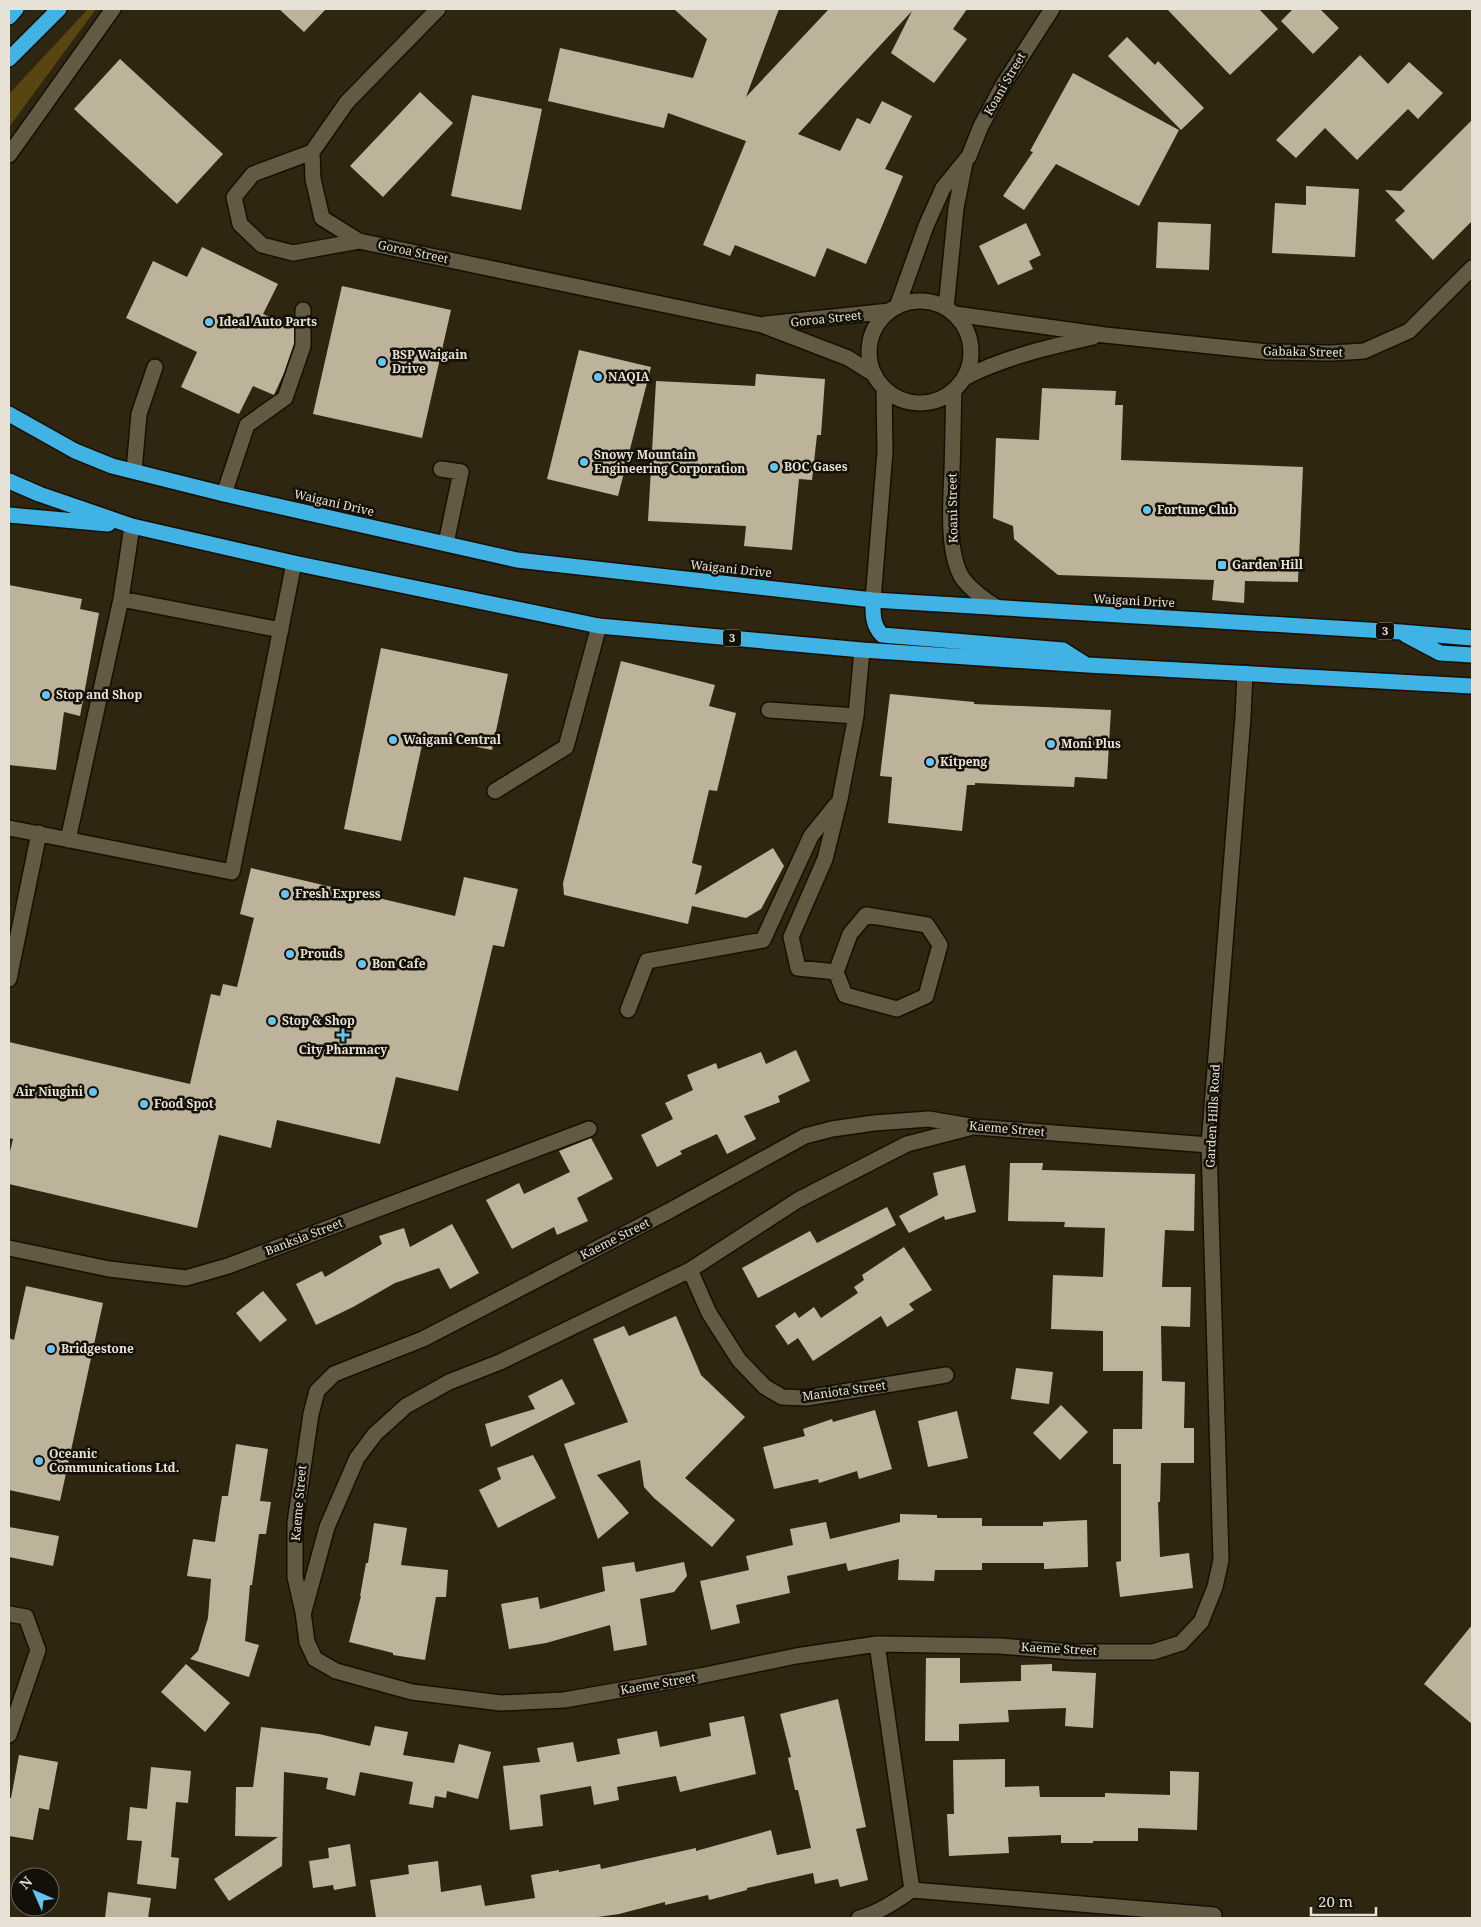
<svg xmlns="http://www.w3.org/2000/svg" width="1481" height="1927" viewBox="0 0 1481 1927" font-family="'Noto Serif',serif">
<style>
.green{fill:#58450f}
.building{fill:#bdb39b}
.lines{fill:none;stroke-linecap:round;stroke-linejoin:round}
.minor-casing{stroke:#170f00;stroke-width:18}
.highway-casing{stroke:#170f00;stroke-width:18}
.minor{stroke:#635a44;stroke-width:15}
.highway{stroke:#40b2e3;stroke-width:15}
.poi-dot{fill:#67c4ef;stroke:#131007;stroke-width:2}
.labels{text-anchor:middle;stroke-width:5;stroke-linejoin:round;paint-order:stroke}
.shield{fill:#131007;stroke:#a7a397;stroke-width:1}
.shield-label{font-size:11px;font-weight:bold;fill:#e7e2d5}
.street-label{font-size:12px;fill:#e7e2d5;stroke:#131007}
.poi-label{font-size:12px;font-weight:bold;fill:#e7e2d5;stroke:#131007;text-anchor:start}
</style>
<rect width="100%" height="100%" fill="#2f2612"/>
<path class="green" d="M 88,9 L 96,9 L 9,127 L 9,94 Z"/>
<path class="building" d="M 279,9 L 326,9 L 304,32 Z
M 674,9 L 779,9 L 746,97 L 829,9 L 967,9 L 953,29 L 967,39 L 934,83 L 891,53 L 912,11 L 798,134 L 840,151 L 857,118 L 870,124 L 882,101 L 912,116 L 885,169 L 903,176 L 866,264 L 827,248 L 815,277 L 735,245 L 730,256 L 703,245 L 746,141 L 668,113 L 664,128 L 548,101 L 560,48 L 693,78 L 707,39 Z
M 1167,9 L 1259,9 L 1278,29 L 1230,75 Z
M 1293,9 L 1320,9 L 1339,28 L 1313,54 L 1281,21 Z
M 1127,37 L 1155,65 L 1158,61 L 1204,108 L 1181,130 L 1108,56 Z
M 1360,55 L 1388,84 L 1409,62 L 1443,93 L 1418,119 L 1408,109 L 1357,160 L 1325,128 L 1296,158 L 1276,140 Z
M 120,59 L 223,154 L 177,204 L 74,109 Z
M 1073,73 L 1179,130 L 1139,206 L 1056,164 L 1024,210 L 1003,196 L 1033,152 L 1030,151 Z
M 420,92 L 453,123 L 383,197 L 350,166 Z
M 472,95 L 542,109 L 521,210 L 451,196 Z
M 1472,120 L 1472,221 L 1433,260 L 1395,220 L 1405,211 L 1385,190 L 1401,191 Z
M 1306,186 L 1359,189 L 1355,257 L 1272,253 L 1275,203 L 1306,205 Z
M 1158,222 L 1211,224 L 1209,270 L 1156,268 Z
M 1026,223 L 1041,255 L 1029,261 L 1033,269 L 998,285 L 979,246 Z
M 202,247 L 278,284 L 263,314 L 294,327 L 294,344 L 284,373 L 274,395 L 253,386 L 239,414 L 181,387 L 197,352 L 126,318 L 153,261 L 187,277 Z
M 342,286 L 451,310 L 422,438 L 313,414 Z
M 579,350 L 651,367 L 618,496 L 547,479 Z
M 756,374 L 825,379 L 821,435 L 817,435 L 812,480 L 799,479 L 792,550 L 744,546 L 746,526 L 648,521 L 656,381 L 755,386 Z
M 1042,388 L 1116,391 L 1115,405 L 1123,405 L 1121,460 L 1303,467 L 1298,582 L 1245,581 L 1244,603 L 1212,600 L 1214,580 L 1058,575 L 1014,539 L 1013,526 L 993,518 L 996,438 L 1039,440 Z
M 9,585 L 82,599 L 80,609 L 99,613 L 80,716 L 64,712 L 56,770 L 9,765 Z
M 381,648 L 508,674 L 492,750 L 424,736 L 401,841 L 344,829 Z
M 621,661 L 715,685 L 709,706 L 736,713 L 717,791 L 709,790 L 692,863 L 702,866 L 695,895 L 773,848 L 784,866 L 761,909 L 746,918 L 692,906 L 688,924 L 564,895 L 563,883 Z
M 890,694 L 974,702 L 974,704 L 1111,710 L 1107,779 L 1075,777 L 1074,787 L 975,783 L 975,785 L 967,785 L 962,831 L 888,823 L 892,777 L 880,776 Z
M 251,868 L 455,916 L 464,877 L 518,889 L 504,947 L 493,945 L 458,1091 L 396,1077 L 380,1144 L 277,1120 L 271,1148 L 219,1135 L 197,1228 L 9,1184 L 9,1156 L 13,1139 L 9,1138 L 9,1042 L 190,1084 L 211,994 L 220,996 L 223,984 L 237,987 L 254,918 L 240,914 Z
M 796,1050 L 810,1081 L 778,1096 L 780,1102 L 744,1116 L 756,1139 L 727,1154 L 717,1134 L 680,1151 L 682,1154 L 657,1167 L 641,1135 L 673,1119 L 665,1103 L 693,1090 L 687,1075 L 716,1063 L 718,1069 L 761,1052 L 766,1064 Z
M 591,1138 L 613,1179 L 577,1198 L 588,1221 L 557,1235 L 554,1227 L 512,1249 L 486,1200 L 519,1183 L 524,1194 L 570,1172 L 559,1151 Z
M 1010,1163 L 1043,1163 L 1042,1170 L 1195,1174 L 1194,1231 L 1165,1230 L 1162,1287 L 1191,1287 L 1190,1327 L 1161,1326 L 1162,1381 L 1185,1382 L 1184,1428 L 1194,1428 L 1194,1463 L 1161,1463 L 1160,1502 L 1158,1502 L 1160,1557 L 1189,1553 L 1193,1588 L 1120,1597 L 1116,1562 L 1121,1561 L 1121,1464 L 1113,1464 L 1113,1429 L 1142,1429 L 1143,1371 L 1103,1371 L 1103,1331 L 1051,1329 L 1053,1275 L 1103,1277 L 1105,1228 L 1064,1227 L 1065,1222 L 1008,1221 Z
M 965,1165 L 976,1212 L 945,1220 L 944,1216 L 909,1233 L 899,1216 L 938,1195 L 933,1173 Z
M 887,1207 L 896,1225 L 758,1298 L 742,1268 L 810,1231 L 817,1243 Z
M 452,1224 L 479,1273 L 450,1289 L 439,1268 L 395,1283 L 353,1307 L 316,1325 L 296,1284 L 322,1271 L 325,1277 L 382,1244 L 379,1236 L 404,1228 L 410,1247 Z
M 904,1247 L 932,1290 L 909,1304 L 914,1310 L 887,1327 L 881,1316 L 813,1361 L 798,1338 L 788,1345 L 775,1326 L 795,1312 L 799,1318 L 814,1307 L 821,1318 L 858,1293 L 854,1287 L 864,1280 L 862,1275 Z
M 26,1286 L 103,1303 L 60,1501 L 9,1490 L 9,1338 L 14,1340 Z
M 263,1291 L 287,1320 L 260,1342 L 236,1313 Z
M 676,1316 L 701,1375 L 745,1417 L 685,1478 L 735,1520 L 712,1547 L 654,1498 L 644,1487 L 640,1460 L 597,1475 L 629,1513 L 598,1539 L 564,1444 L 628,1422 L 593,1339 L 624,1326 L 629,1336 Z
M 1016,1368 L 1053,1372 L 1049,1404 L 1011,1399 Z
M 562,1379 L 575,1404 L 491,1447 L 485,1424 L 535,1409 L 528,1396 Z
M 1061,1405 L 1088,1432 L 1060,1460 L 1033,1433 Z
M 875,1410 L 892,1469 L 859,1479 L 857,1471 L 819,1483 L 818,1479 L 774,1489 L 763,1447 L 805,1436 L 803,1429 L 832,1419 L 833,1422 Z
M 957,1411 L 968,1458 L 928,1467 L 918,1421 Z
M 236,1444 L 268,1449 L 260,1501 L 271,1502 L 266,1534 L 259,1534 L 252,1585 L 250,1585 L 245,1641 L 259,1645 L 249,1677 L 190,1659 L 198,1651 L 208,1618 L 211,1579 L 187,1576 L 193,1539 L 215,1542 L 222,1496 L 228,1496 Z
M 533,1455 L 556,1498 L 498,1528 L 479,1490 L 501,1479 L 497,1468 Z
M 900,1514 L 937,1515 L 937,1518 L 982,1518 L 982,1526 L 1043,1526 L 1043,1522 L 1087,1520 L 1088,1567 L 1044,1569 L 1044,1563 L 982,1563 L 982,1570 L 935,1570 L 934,1581 L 898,1580 L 899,1559 L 848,1571 L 846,1563 L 787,1576 L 790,1593 L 736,1605 L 740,1623 L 711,1630 L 700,1581 L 749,1570 L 746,1556 L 793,1545 L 790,1529 L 826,1522 L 830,1539 L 900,1522 Z
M 374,1523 L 407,1528 L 401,1565 L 448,1570 L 446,1597 L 436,1597 L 425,1660 L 393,1655 L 393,1653 L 349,1642 L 361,1596 L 360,1596 L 366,1563 L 368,1563 Z
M 9,1527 L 59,1536 L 53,1566 L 9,1557 Z
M 634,1562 L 636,1572 L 684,1562 L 687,1576 L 674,1592 L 640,1599 L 647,1645 L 614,1651 L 610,1625 L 546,1643 L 509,1649 L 501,1604 L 538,1597 L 540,1609 L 605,1591 L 602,1567 Z
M 1472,1625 L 1472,1724 L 1424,1684 Z
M 926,1658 L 960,1658 L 960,1683 L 1021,1681 L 1021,1665 L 1052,1664 L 1052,1671 L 1096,1673 L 1093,1728 L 1065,1726 L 1066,1708 L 1008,1710 L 1009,1722 L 959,1724 L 959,1741 L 925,1741 Z
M 186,1664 L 230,1703 L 205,1732 L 161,1692 Z
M 838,1699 L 866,1827 L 856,1829 L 868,1880 L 840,1887 L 838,1879 L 815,1884 L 813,1873 L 747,1888 L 747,1890 L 709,1900 L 708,1895 L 665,1905 L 665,1902 L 619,1914 L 591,1918 L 376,1918 L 370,1880 L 409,1874 L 408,1865 L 438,1861 L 441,1892 L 481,1885 L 485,1906 L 535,1898 L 531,1875 L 559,1870 L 559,1872 L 600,1864 L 601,1869 L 696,1848 L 696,1851 L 771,1830 L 777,1855 L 811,1848 L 798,1790 L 795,1790 L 788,1758 L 791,1757 L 780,1714 Z
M 744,1716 L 756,1774 L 680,1792 L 676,1776 L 617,1787 L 619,1800 L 594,1805 L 591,1786 L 540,1795 L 543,1826 L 510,1830 L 503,1766 L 540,1762 L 537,1748 L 573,1742 L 577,1762 L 620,1754 L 617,1739 L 657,1731 L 660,1747 L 711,1736 L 709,1723 Z
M 375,1726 L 408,1732 L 403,1755 L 454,1763 L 459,1744 L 491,1752 L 478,1799 L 447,1791 L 446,1798 L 435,1796 L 433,1808 L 409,1804 L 413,1782 L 360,1772 L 355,1796 L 326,1789 L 328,1778 L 284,1772 L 282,1866 L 229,1901 L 214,1879 L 278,1837 L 235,1836 L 236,1787 L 253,1787 L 261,1727 L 319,1734 L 370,1746 Z
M 19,1755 L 58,1762 L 49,1810 L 39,1808 L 33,1840 L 9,1836 L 9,1798 L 11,1798 Z
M 1005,1759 L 1005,1787 L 1039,1786 L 1040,1797 L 1105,1797 L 1105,1793 L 1170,1795 L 1170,1771 L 1199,1772 L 1197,1830 L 1138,1828 L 1138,1841 L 1093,1841 L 1093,1843 L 1061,1843 L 1061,1835 L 1008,1837 L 1009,1853 L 949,1856 L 947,1814 L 954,1814 L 953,1760 Z
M 151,1767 L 191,1771 L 188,1803 L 176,1802 L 171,1857 L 179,1858 L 176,1889 L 137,1884 L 142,1841 L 127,1840 L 130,1807 L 147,1809 Z
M 350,1844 L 356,1886 L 334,1890 L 333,1885 L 313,1888 L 309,1861 L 329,1858 L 328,1848 Z
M 108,1892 L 151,1898 L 148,1918 L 105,1918 Z"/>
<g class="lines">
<g class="minor-casing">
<path id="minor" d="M 438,9 L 347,102 L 312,152 L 313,179 L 322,218 L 359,241 L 762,325 L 848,358 L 875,375
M 312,152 L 253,174 L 234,197 L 240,224 L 262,245 L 293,253 L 359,241
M 9,155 L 113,9
M869 352a51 51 0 1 1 102 0a51 51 0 1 1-102 0Z
M 897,307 L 926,226 L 943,188 L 969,156 L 981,126 L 1003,85 L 1052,9
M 946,308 L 956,208 L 965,163
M 955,314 L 1105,335 L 1268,352 L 1331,353 L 1364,351 L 1409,331 L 1472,268
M 766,324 L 890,311
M 964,378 C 1005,357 1049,347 1093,337
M 954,390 C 953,417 953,443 952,470 C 951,499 946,554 963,579 C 972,591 985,600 998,608
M 441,469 L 461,472 L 446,543
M 134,471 L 139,414 L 155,367
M 224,494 L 247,425 L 285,398 L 303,346 L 303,310
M 121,599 L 281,630
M 873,600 L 885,452 L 884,388
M 769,710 L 856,716 L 862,650
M 495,791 L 566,747 L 599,626
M 9,828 L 232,872 L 294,563
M 68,840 L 121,599 L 132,526
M 836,972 L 845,995 L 897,1009 L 926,996 L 940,945 L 927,925 L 866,915 L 850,934 L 836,972 L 798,968 L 791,937 L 825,859 L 840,799 L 856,716
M 9,979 L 39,833
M 628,1010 L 647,961 L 763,940 L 811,836 L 836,805
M 1209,1145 L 976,1127 L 929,1119 L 874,1123 L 832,1129 L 805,1136 L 669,1211 L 423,1339 L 334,1374 L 317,1391 L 311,1414 L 295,1523 L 295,1577 L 303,1612 L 307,1642 L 315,1659 L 336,1671 L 412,1692 L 501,1703 L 564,1700 L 700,1676 L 796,1656 L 877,1644 L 1000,1646 L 1073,1652 L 1153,1652 L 1181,1643 L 1201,1622 L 1215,1587 L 1221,1560 L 1209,1145 L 1243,717 L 1245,673
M 9,1248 L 109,1269 L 186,1278 L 228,1266 L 589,1129
M 690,1270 L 709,1313 L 739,1360 L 765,1387 L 782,1397 L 806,1398 L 946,1375
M 304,1611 L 327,1527 L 357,1458 L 375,1434 L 406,1406 L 449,1382 L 500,1362 L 690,1270 L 798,1200 L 907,1144 L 969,1128
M 9,1614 L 26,1617 L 38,1650 L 9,1735
M 877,1644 L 912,1890
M 859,1918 C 879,1913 895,1901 912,1890 L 1214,1915"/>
</g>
<g class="highway-casing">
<path id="highway" d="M 9,17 L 16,9
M 9,59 L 59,9
M 9,414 L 75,451 L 112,466 L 224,494 L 517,560 L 873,600 L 1401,632 L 1472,638
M 9,481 L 39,494 L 132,526 L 294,563 L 599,626 L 862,650 L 1087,665 L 1472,686
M 9,515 L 108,524
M 873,600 C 873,614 872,624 882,635 L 1063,650 L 1085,664
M 1406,635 L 1440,653 L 1472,655"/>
</g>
<use href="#minor" class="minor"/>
<use href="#highway" class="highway"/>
</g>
<g class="poi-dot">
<circle cx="209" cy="322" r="5"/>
<circle cx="382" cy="362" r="5"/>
<circle cx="598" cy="377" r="5"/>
<circle cx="584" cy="462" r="5"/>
<circle cx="774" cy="467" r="5"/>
<circle cx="1147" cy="510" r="5"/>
<rect x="1217" y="560" width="10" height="10" rx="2.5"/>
<circle cx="46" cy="695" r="5"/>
<circle cx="393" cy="740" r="5"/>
<circle cx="1051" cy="744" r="5"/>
<circle cx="930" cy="762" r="5"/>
<circle cx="285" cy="894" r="5"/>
<circle cx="290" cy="954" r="5"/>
<circle cx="362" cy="964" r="5"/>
<circle cx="272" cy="1021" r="5"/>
<path d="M340.5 1027.5h5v5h5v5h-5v5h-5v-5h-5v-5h5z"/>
<circle cx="93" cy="1092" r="5"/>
<circle cx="144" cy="1104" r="5"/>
<circle cx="51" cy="1349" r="5"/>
<circle cx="39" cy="1461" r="5"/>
</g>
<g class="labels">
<g class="shield">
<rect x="1376" y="622.5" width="18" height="17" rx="4"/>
<rect x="723" y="629.5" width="18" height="17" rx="4"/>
</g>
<g class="shield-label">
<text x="1385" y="635">3</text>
<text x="732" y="642">3</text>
</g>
<g class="street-label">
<text transform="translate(1005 84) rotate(-60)" y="4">Koani Street</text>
<text transform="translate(413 252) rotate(12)" y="4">Goroa Street</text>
<text transform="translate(826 319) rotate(-6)" y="4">Goroa Street</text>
<text transform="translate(1303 352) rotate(1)" y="4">Gabaka Street</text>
<text transform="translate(334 503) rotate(13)" y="4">Waigani Drive</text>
<text transform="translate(953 508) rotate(-91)" y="4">Koani Street</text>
<text transform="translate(731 569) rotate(6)" y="4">Waigani Drive</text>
<text transform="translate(1134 601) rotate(3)" y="4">Waigani Drive</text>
<text transform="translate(1213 1116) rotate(-87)" y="4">Garden Hills Road</text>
<text transform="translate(1007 1129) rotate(5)" y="4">Kaeme Street</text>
<text transform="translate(304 1237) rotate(-21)" y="4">Banksia Street</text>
<text transform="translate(615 1239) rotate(-27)" y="4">Kaeme Street</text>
<text transform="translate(844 1391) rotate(-8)" y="4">Maniota Street</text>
<text transform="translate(299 1503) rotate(-85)" y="4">Kaeme Street</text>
<text transform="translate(1059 1649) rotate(3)" y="4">Kaeme Street</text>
<text transform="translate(658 1684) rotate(-10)" y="4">Kaeme Street</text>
</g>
<g class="poi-label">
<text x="219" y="326">Ideal Auto Parts</text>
<text x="392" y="359">BSP Waigain<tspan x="392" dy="14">Drive</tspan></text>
<text x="608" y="381">NAQIA</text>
<text x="594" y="459">Snowy Mountain<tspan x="594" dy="14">Engineering Corporation</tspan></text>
<text x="784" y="471">BOC Gases</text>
<text x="1157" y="514">Fortune Club</text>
<text x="1232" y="569">Garden Hill</text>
<text x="56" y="699">Stop and Shop</text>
<text x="403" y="744">Waigani Central</text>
<text x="1061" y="748">Moni Plus</text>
<text x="940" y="766">Kitpeng</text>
<text x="295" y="898">Fresh Express</text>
<text x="300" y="958">Prouds</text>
<text x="372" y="968">Bon Cafe</text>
<text x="282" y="1025">Stop &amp; Shop</text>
<text x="343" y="1054" text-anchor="middle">City Pharmacy</text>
<text x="83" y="1096" text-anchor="end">Air Niugini</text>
<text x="154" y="1108">Food Spot</text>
<text x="61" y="1353">Bridgestone</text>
<text x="49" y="1458">Oceanic<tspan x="49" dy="14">Communications Ltd.</tspan></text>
</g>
</g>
<rect width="1481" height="1927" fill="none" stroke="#e7e2d5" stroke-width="20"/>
<g transform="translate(35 1892) rotate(315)"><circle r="24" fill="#131007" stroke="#686459"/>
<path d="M0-4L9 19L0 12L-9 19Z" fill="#67c4ef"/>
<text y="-8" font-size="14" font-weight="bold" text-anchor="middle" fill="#e7e2d5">N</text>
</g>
<path d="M1311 1907v8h65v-8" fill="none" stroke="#e7e2d5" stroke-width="2.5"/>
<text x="1318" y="1907" font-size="15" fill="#e7e2d5" stroke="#131007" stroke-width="4" paint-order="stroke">20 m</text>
</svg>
